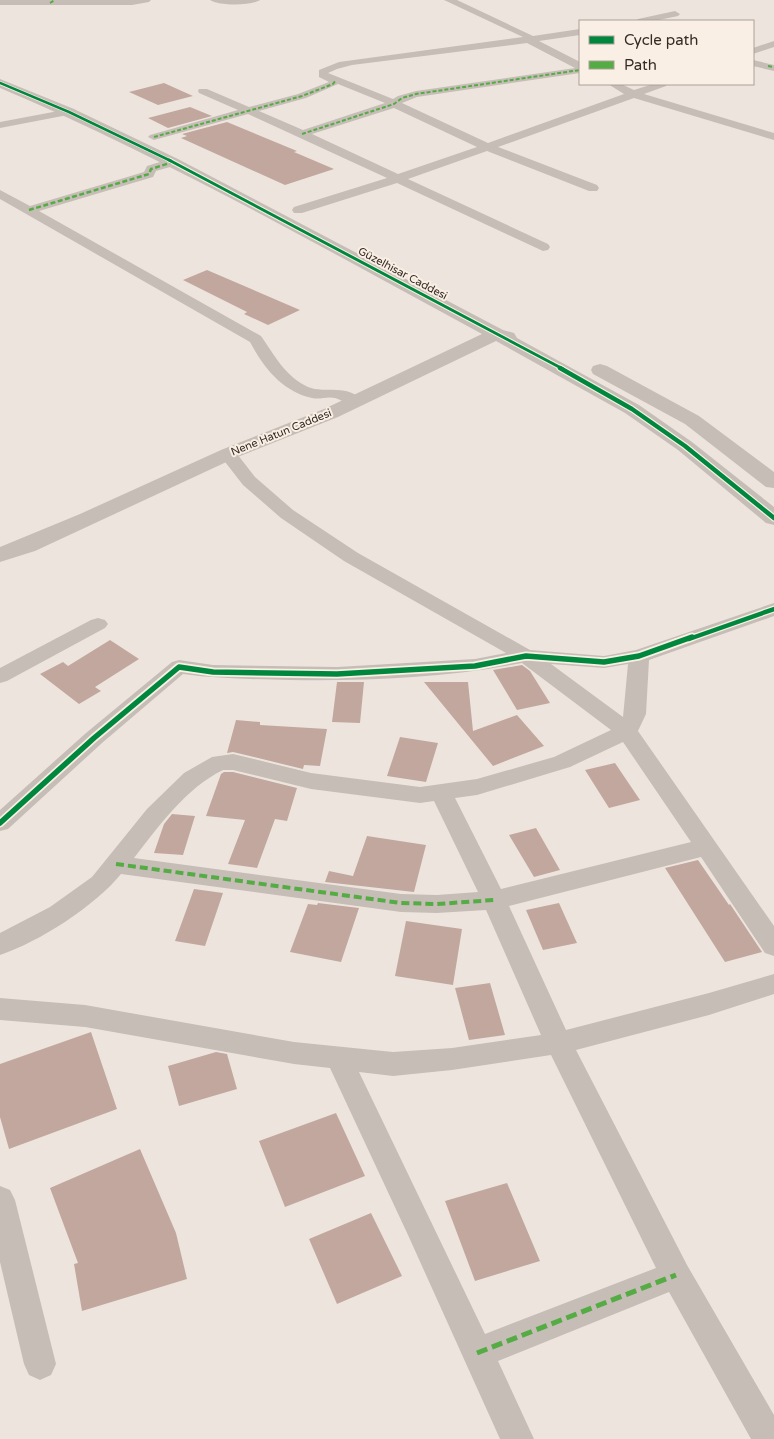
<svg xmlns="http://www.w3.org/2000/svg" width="774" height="1439" viewBox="0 0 774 1439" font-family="'Varela Round',sans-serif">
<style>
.building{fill:#c2a79e}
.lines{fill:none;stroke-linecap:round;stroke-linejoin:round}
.minor{fill:#c6bdb7;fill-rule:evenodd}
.tertiary{fill:#c6bdb7;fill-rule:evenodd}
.quiet-far3{stroke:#55ab44;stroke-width:2;stroke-dasharray:4 2;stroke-linecap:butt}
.quiet-far2{stroke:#55ab44;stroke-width:2.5;stroke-dasharray:5 2.5;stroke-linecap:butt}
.quiet-far1{stroke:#55ab44;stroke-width:4;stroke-dasharray:8 4;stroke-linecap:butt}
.quiet{stroke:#55ab44;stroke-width:5;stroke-dasharray:11 5;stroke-linecap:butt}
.cycleway-far3-casing{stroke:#faefe4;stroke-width:4}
.cycleway-far2-casing{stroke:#faefe4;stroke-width:5}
.cycleway-far1-casing{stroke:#faefe4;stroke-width:7}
.cycleway-casing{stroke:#faefe4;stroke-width:9}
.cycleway-far3{stroke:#00873e;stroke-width:2.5}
.cycleway-far2{stroke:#00873e;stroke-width:3}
.cycleway-far1{stroke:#00873e;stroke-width:4.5}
.cycleway{stroke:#00873e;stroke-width:5.5}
.labels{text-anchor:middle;stroke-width:4;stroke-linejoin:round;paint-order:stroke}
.far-street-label{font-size:11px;fill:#362a25;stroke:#faefe4}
</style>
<rect width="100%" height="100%" fill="#ede5dd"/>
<path class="building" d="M 164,83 L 193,96 L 158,105 L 129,92 Z
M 190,107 L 212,116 L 168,128 L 148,118 Z
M 227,122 L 297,151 L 294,152 L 334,169 L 285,185 L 181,138 L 187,136 L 182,134 Z
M 207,270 L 300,310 L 268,325 L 244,314 L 247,312 L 183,280 Z
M 110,640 L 139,659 L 95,687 L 101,691 L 79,704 L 40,674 L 63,662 L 68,666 Z
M 522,665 L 530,671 L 550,703 L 517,710 L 493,670 Z
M 337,682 L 364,682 L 360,723 L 332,722 Z
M 424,682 L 468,682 L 473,731 L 517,715 L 544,746 L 493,766 Z
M 236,720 L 260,722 L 260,725 L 327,729 L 320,766 L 304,765 L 303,769 L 233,752 L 227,753 Z
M 400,737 L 438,743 L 426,782 L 387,776 Z
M 615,763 L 640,800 L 609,808 L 585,770 Z
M 224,772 L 233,772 L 297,788 L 287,821 L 275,819 L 257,868 L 228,864 L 245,820 L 206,816 L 221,774 Z
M 172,814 L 195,816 L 183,855 L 154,853 L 164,824 Z
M 536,828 L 560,870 L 534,877 L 509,835 Z
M 367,836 L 426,845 L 414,892 L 325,882 L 329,871 L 353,876 Z
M 698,860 L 729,905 L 730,904 L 762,952 L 725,962 L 665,868 Z
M 194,889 L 223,893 L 205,946 L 175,941 Z
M 318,903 L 359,908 L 341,962 L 290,952 L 308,904 L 317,905 Z
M 559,903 L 577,943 L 543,950 L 526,910 Z
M 406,921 L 462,929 L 453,985 L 395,976 Z
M 490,983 L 505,1035 L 469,1040 L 455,988 Z
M 91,1032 L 117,1109 L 9,1149 L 0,1117 L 0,1064 Z
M 216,1052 L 227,1054 L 237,1089 L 179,1106 L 168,1066 Z
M 336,1113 L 365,1176 L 285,1207 L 259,1141 Z
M 140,1149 L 176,1233 L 187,1279 L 82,1311 L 74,1264 L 78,1263 L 50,1188 Z
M 507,1183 L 540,1261 L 475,1281 L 445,1201 Z
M 371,1213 L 402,1276 L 337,1304 L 309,1239 Z"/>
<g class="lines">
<path class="minor" d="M 0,0 L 151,0 L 149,2 L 132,5 L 0,5 Z
M 210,0 L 260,0 C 251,6 219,6 210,0 Z
M 444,0 L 457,0 L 533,36 L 580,29 L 580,35 L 539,41 L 580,62 L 580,73 L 417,97 L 402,103 L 488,143 L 624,94 L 608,84 L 621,84 L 634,90 L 653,84 L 667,84 L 666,86 L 644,94 L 774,133 L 774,140 L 634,98 L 498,147 L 597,185 L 599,188 L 597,191 L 589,191 L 487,151 L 408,179 L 548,244 L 550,247 L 548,250 L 543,251 L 397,183 L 302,213 L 294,213 L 292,210 L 294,207 L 387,178 L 248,114 L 154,140 L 148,137 L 150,135 L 238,110 L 199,93 L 198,91 L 199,89 L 207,89 L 249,107 L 298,94 L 329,82 L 319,77 L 319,70 L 339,62 L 523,37 ZM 527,43 L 575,68 L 416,91 L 398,96 L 393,99 L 328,73 L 337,69 L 352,65 ZM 338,84 L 385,103 L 303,130 L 259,111 L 306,98 ZM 394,108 L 477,147 L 398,174 L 312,134 Z
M 675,11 L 680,14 L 678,16 L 654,21 L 636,21 L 638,19 Z
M 774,41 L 774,47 L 753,54 L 753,48 Z
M 753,60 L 774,65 L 774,71 L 753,66 Z
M 69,109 L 75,112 L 73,114 L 0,128 L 0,122 Z
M 173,158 L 179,162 L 177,165 L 156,171 L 153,177 L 39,211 L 261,336 C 275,356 285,376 308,387 C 325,394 350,383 363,402 L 361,405 C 350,408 345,401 335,398 C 327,396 320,400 312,398 C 282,391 264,368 250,342 L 0,199 L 0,190 L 30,206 L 144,172 L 147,166 Z
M 228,449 L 234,450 L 255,477 L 293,510 L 358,553 L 530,650 L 604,656 L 636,650 L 774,603 L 774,616 L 649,660 L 646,714 L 638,731 L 774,926 L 774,956 L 765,953 L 701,857 L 509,906 L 566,1030 L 709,993 L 774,974 L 774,994 L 709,1015 L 576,1050 L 687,1265 L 774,1415 L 774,1439 L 751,1439 L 669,1292 L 498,1361 L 534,1439 L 500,1439 L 408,1235 L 330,1068 L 294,1064 L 85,1027 L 0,1020 L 0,998 L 85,1005 L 294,1042 L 393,1052 L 452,1048 L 541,1035 L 486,910 L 437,913 L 401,912 L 121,874 C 95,906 39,942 0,955 L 0,933 L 50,907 L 92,877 L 147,809 L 184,773 L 212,757 L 233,754 L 311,773 L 420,787 L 477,779 L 554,757 L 611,730 L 522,663 C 446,678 367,681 290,680 C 254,679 219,679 183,674 L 102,743 L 8,829 L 0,831 L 0,810 L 86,733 L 172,662 L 179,660 L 213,665 L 337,667 L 475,659 L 506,653 L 344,561 L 281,518 L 243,485 L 222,458 L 220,454 L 222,450 ZM 551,664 L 604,668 L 628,664 L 623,717 ZM 623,742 L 691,842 L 501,889 L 455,798 L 477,795 L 570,767 ZM 223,770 L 233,770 L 311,789 L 420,803 L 434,801 L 478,892 L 437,895 L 401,894 L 134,858 C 159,826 186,788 223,770 ZM 551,1055 L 656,1268 L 485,1334 L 359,1072 L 393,1076 L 452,1070 Z
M 98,618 L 105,620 L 108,624 L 105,628 L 7,681 L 0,683 L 0,668 L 91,620 Z
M 0,1186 L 10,1190 L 15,1200 L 56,1364 L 51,1375 L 40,1380 L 29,1375 L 24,1364 L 0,1262 Z"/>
<path class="tertiary" d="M 0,79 L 74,109 L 178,159 L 503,330 L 514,333 L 517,338 L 639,405 L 692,442 L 774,507 L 774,525 L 766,523 L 678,450 L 625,413 L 496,341 L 338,417 L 235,458 L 35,551 L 0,562 L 0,547 L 80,514 L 221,450 L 324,409 L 482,334 C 323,248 166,158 0,88 Z
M 600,364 L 607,366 L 699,416 L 774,472 L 774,488 L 766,487 L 685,424 L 593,374 L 591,370 L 593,366 Z"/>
<path class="quiet-far3" d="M 50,3 L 55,0
M 768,66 L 774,67
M 302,134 L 394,104 L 402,98 L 416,94 L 580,70
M 154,137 L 302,96 L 333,84 L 336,80"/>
<path class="quiet-far2" d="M 29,210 L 149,174 L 151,169 L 173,162"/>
<path class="quiet-far1" d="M 116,864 L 401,903 L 437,904 L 494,900"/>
<path class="quiet" d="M 477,1353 L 676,1275"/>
<g class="cycleway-far3-casing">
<path id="cycleway-far3" d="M 0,83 L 69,112 L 171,161"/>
</g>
<g class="cycleway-far2-casing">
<path id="cycleway-far2" d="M 169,160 L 563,369"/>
</g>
<g class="cycleway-far1-casing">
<path id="cycleway-far1" d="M 560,368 L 632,409 L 685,446 L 774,518
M 689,639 L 774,609"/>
</g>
<g class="cycleway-casing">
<path id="cycleway" d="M 0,823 L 94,738 L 179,667 L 213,672 L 337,674 L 475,666 L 526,656 L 604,662 L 639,656 L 692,637"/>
</g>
<use href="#cycleway-far3" class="cycleway-far3"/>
<use href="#cycleway-far2" class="cycleway-far2"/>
<use href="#cycleway-far1" class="cycleway-far1"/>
<use href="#cycleway" class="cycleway"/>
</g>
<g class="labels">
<g class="far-street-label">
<text transform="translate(403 273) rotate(28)" y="4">Güzelhisar Caddesi</text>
<text transform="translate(281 432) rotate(-22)" y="4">Nene Hatun Caddesi</text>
</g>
</g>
<rect x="579" y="20" width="175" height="65" fill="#faefe4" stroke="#aca098"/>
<rect x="589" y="36" width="25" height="8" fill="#00873e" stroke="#aca098"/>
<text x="624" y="45" font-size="15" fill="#362a25">Cycle path</text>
<rect x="589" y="61" width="25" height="8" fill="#55ab44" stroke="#aca098"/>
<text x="624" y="70" font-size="15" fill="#362a25">Path</text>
</svg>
